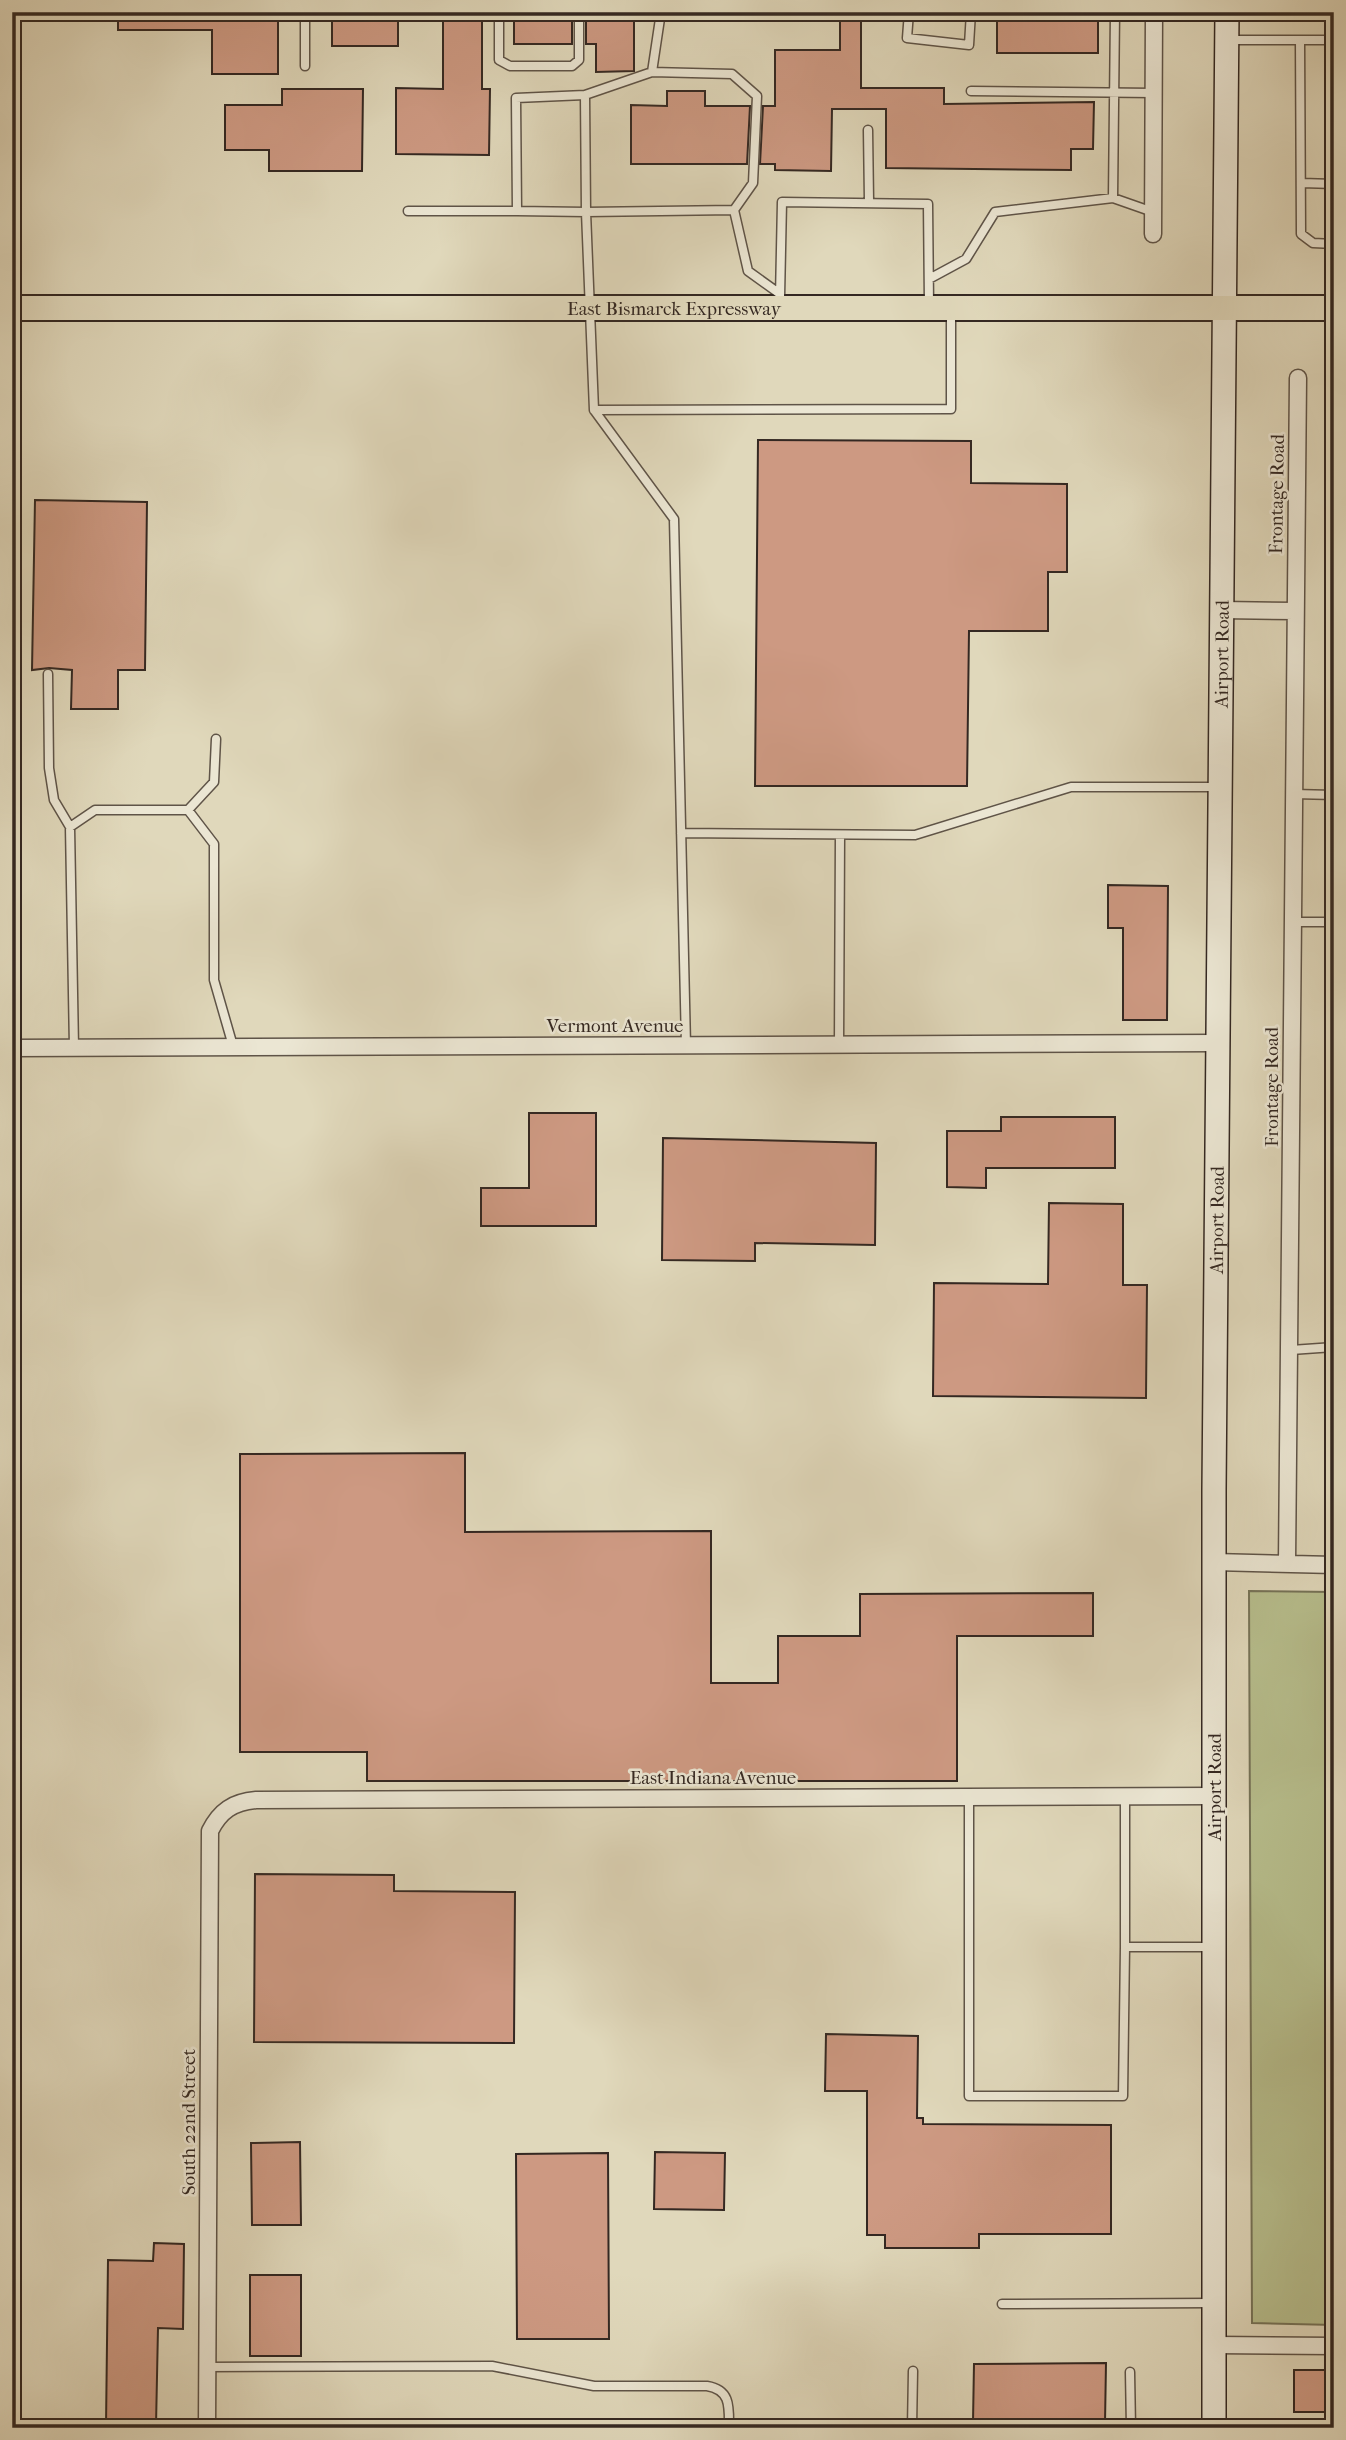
<svg xmlns="http://www.w3.org/2000/svg" width="1346" height="2440" viewBox="0 0 1346 2440" font-family="'IM FELL French Canon',serif">
<style>
.green{fill:#b7be8d;stroke:#767358;stroke-width:2}
.building{fill:#cd9982;stroke:#342822;stroke-width:2}
.lines{fill:none;stroke-linecap:round;stroke-linejoin:round}
.lane-casing{stroke:#5f5448;stroke-width:11}
.street-casing{stroke:#5f5448;stroke-width:19}
.secondary-casing{stroke:#342822;stroke-width:26}
.primary-casing{stroke:#342822;stroke-width:28}
.lane{stroke:#ebe6d3;stroke-width:8}
.street{stroke:#ebe6d3;stroke-width:16}
.secondary{stroke:#ebe6d3;stroke-width:23}
.primary{stroke:#e0d8bb;stroke-width:24}
.labels{text-anchor:middle;stroke-width:5;stroke-linejoin:round;paint-order:stroke}
.street-label{font-size:19px;fill:#342822;stroke:#ebe6d3}
</style>
<rect width="100%" height="100%" fill="#e0d8bb"/>
<filter id="stains"><feTurbulence type="fractalNoise" baseFrequency=".00286" numOctaves="4"/><feColorMatrix values="0 0 0 0 .2 0 0 0 0 .09 0 0 0 0 .02 0 0 0 .5 -.17"/></filter>
<radialGradient id="worn" r=".72"><stop offset=".6" stop-color="#630" stop-opacity="0"/><stop offset="1" stop-color="#630" stop-opacity=".3"/></radialGradient>
<path class="green" d="M 1249,1591 L 1334,1592 L 1334,2325 L 1252,2323 Z"/>
<path class="building" d="M 118,12 L 278,12 L 278,74 L 212,74 L 212,30 L 118,30 Z
M 332,12 L 398,12 L 398,46 L 332,46 Z
M 443,12 L 482,12 L 482,89 L 490,89 L 489,155 L 396,154 L 396,88 L 443,89 Z
M 514,12 L 572,12 L 572,44 L 514,44 Z
M 586,12 L 634,12 L 634,71 L 596,72 L 596,44 L 586,44 Z
M 840,12 L 861,12 L 861,88 L 944,88 L 944,104 L 1094,102 L 1093,149 L 1071,149 L 1071,170 L 886,168 L 886,109 L 832,109 L 831,171 L 775,170 L 775,164 L 760,164 L 763,106 L 775,106 L 775,50 L 840,50 Z
M 997,12 L 1098,12 L 1098,53 L 997,53 Z
M 282,89 L 363,89 L 362,171 L 269,171 L 269,150 L 225,150 L 225,105 L 282,105 Z
M 667,91 L 705,91 L 705,106 L 750,106 L 747,164 L 631,164 L 631,105 L 667,106 Z
M 758,440 L 971,441 L 971,483 L 1067,484 L 1067,572 L 1048,572 L 1048,631 L 969,631 L 967,786 L 755,786 Z
M 35,500 L 147,502 L 145,670 L 118,670 L 118,709 L 71,709 L 72,670 L 49,668 L 32,670 Z
M 1108,885 L 1168,886 L 1167,1020 L 1123,1020 L 1123,928 L 1108,928 Z
M 529,1113 L 596,1113 L 596,1226 L 481,1226 L 481,1188 L 529,1188 Z
M 1001,1117 L 1115,1117 L 1115,1168 L 986,1168 L 986,1188 L 947,1187 L 947,1131 L 1001,1131 Z
M 663,1138 L 876,1143 L 875,1245 L 755,1243 L 755,1261 L 662,1260 Z
M 1049,1203 L 1123,1204 L 1123,1285 L 1147,1285 L 1146,1398 L 933,1396 L 934,1283 L 1048,1284 Z
M 465,1453 L 465,1532 L 711,1531 L 711,1683 L 778,1683 L 778,1636 L 860,1636 L 860,1594 L 1093,1593 L 1093,1636 L 957,1636 L 957,1781 L 367,1781 L 367,1752 L 240,1752 L 240,1454 Z
M 255,1874 L 394,1875 L 394,1891 L 515,1892 L 514,2043 L 254,2042 Z
M 826,2034 L 918,2036 L 917,2118 L 923,2118 L 923,2124 L 1111,2125 L 1111,2234 L 979,2234 L 979,2248 L 885,2248 L 885,2235 L 867,2235 L 867,2091 L 825,2091 Z
M 300,2142 L 301,2225 L 252,2225 L 251,2143 Z
M 655,2152 L 725,2153 L 724,2210 L 654,2209 Z
M 608,2153 L 609,2339 L 517,2339 L 516,2154 Z
M 154,2243 L 184,2244 L 183,2329 L 158,2328 L 156,2426 L 106,2426 L 108,2260 L 153,2261 Z
M 250,2275 L 301,2275 L 301,2356 L 250,2356 Z
M 1106,2363 L 1105,2423 L 973,2422 L 974,2364 Z
M 1294,2370 L 1334,2370 L 1334,2412 L 1294,2412 Z"/>
<g class="lines">
<g class="lane-casing">
<path id="lane" d="M 305,12 L 305,66
M 499,12 L 499,60 L 510,66 L 572,66 L 579,60 L 579,12
M 909,12 L 907,38 L 969,45 L 971,12
M 1230,40 L 1334,40
M 1300,40 L 1301,234 L 1313,243 L 1334,244
M 652,72 L 661,12
M 971,91 L 1154,93
M 585,95 L 586,212 L 517,211 L 516,98 Z
M 585,95 L 652,72 L 732,74 L 757,96 L 753,183 L 734,210
M 868,130 L 869,201
M 1302,183 L 1334,184
M 1113,198 L 1153,212
M 408,211 L 517,211
M 929,279 L 966,259 L 995,212 L 1113,198 L 1115,12
M 780,297 L 782,202 L 928,204 L 929,304
M 594,410 L 951,409 L 951,311
M 48,674 L 49,768 L 54,800 L 70,827
M 1294,794 L 1334,795
M 188,810 L 214,782 L 216,739
M 681,833 L 915,835 L 1071,787 L 1217,787
M 1294,922 L 1334,922
M 839,1044 L 840,835
M 686,1046 L 674,519 L 594,410 L 586,212 L 734,210 L 748,271 L 780,294
M 74,1048 L 70,827 L 95,810 L 188,810 L 214,844 L 214,980 L 233,1046
M 1291,1350 L 1334,1347
M 1125,1797 L 1125,1947
M 969,1798 L 969,2096 L 1123,2096 L 1125,1947 L 1211,1947
M 1002,2304 L 1213,2303
M 207,2367 L 492,2366 L 594,2386 L 707,2386 C 731,2390 729,2407 729,2428
M 1130,2372 L 1131,2428
M 912,2428 L 913,2371"/>
</g>
<g class="street-casing">
<path id="street" d="M 1153,234 L 1154,12
M 1222,610 L 1295,611
M 12,1048 L 1218,1043
M 1214,1562 L 1334,1565
M 1287,1563 L 1298,378
M 1215,2345 L 1334,2346
M 207,2428 L 210,1831 C 220,1811 233,1802 256,1800 L 1214,1796"/>
</g>
<g class="secondary-casing">
<g id="secondary">
<path id="s1" d="M 1214,2428 L 1214,1490 L 1227,12"/>
</g>
</g>
<g class="primary-casing">
<g id="primary">
<path id="s2" d="M 12,308 L 1334,308"/>
</g>
</g>
<use href="#lane" class="lane"/>
<use href="#street" class="street"/>
<use href="#secondary" class="secondary"/>
<use href="#primary" class="primary"/>
</g>
<g class="labels">
<g class="street-label">
<text dy="7" stroke="none"><textPath href="#s2" startOffset="662">East Bismarck Expressway</textPath></text>
<text transform="translate(1276 494) rotate(-89)" y="7">Frontage Road</text>
<text dy="7" stroke="none"><textPath href="#s1" startOffset="1774">Airport Road</textPath></text>
<text x="615" y="1032">Vermont Avenue</text>
<text transform="translate(1271 1087) rotate(-90)" y="7">Frontage Road</text>
<text dy="7" stroke="none"><textPath href="#s1" startOffset="1208">Airport Road</textPath></text>
<text x="713" y="1784">East Indiana Avenue</text>
<text transform="translate(1214 1787) rotate(-90)" y="7">Airport Road</text>
<text transform="translate(188 2122) rotate(-90)" y="7">South 22nd Street</text>
</g>
</g>
<rect width="1346" height="2440" fill="none" stroke="#e0d8bb" stroke-width="42"/>
<rect x="14" y="14" width="1318" height="2412" fill="none" stroke="#342822" stroke-width="3.5"/>
<rect x="21" y="21" width="1304" height="2398" fill="none" stroke="#342822" stroke-width="2"/>
<rect width="100%" height="100%" filter="url(#stains)"/>
<rect width="100%" height="100%" fill="url(#worn)"/>
</svg>
